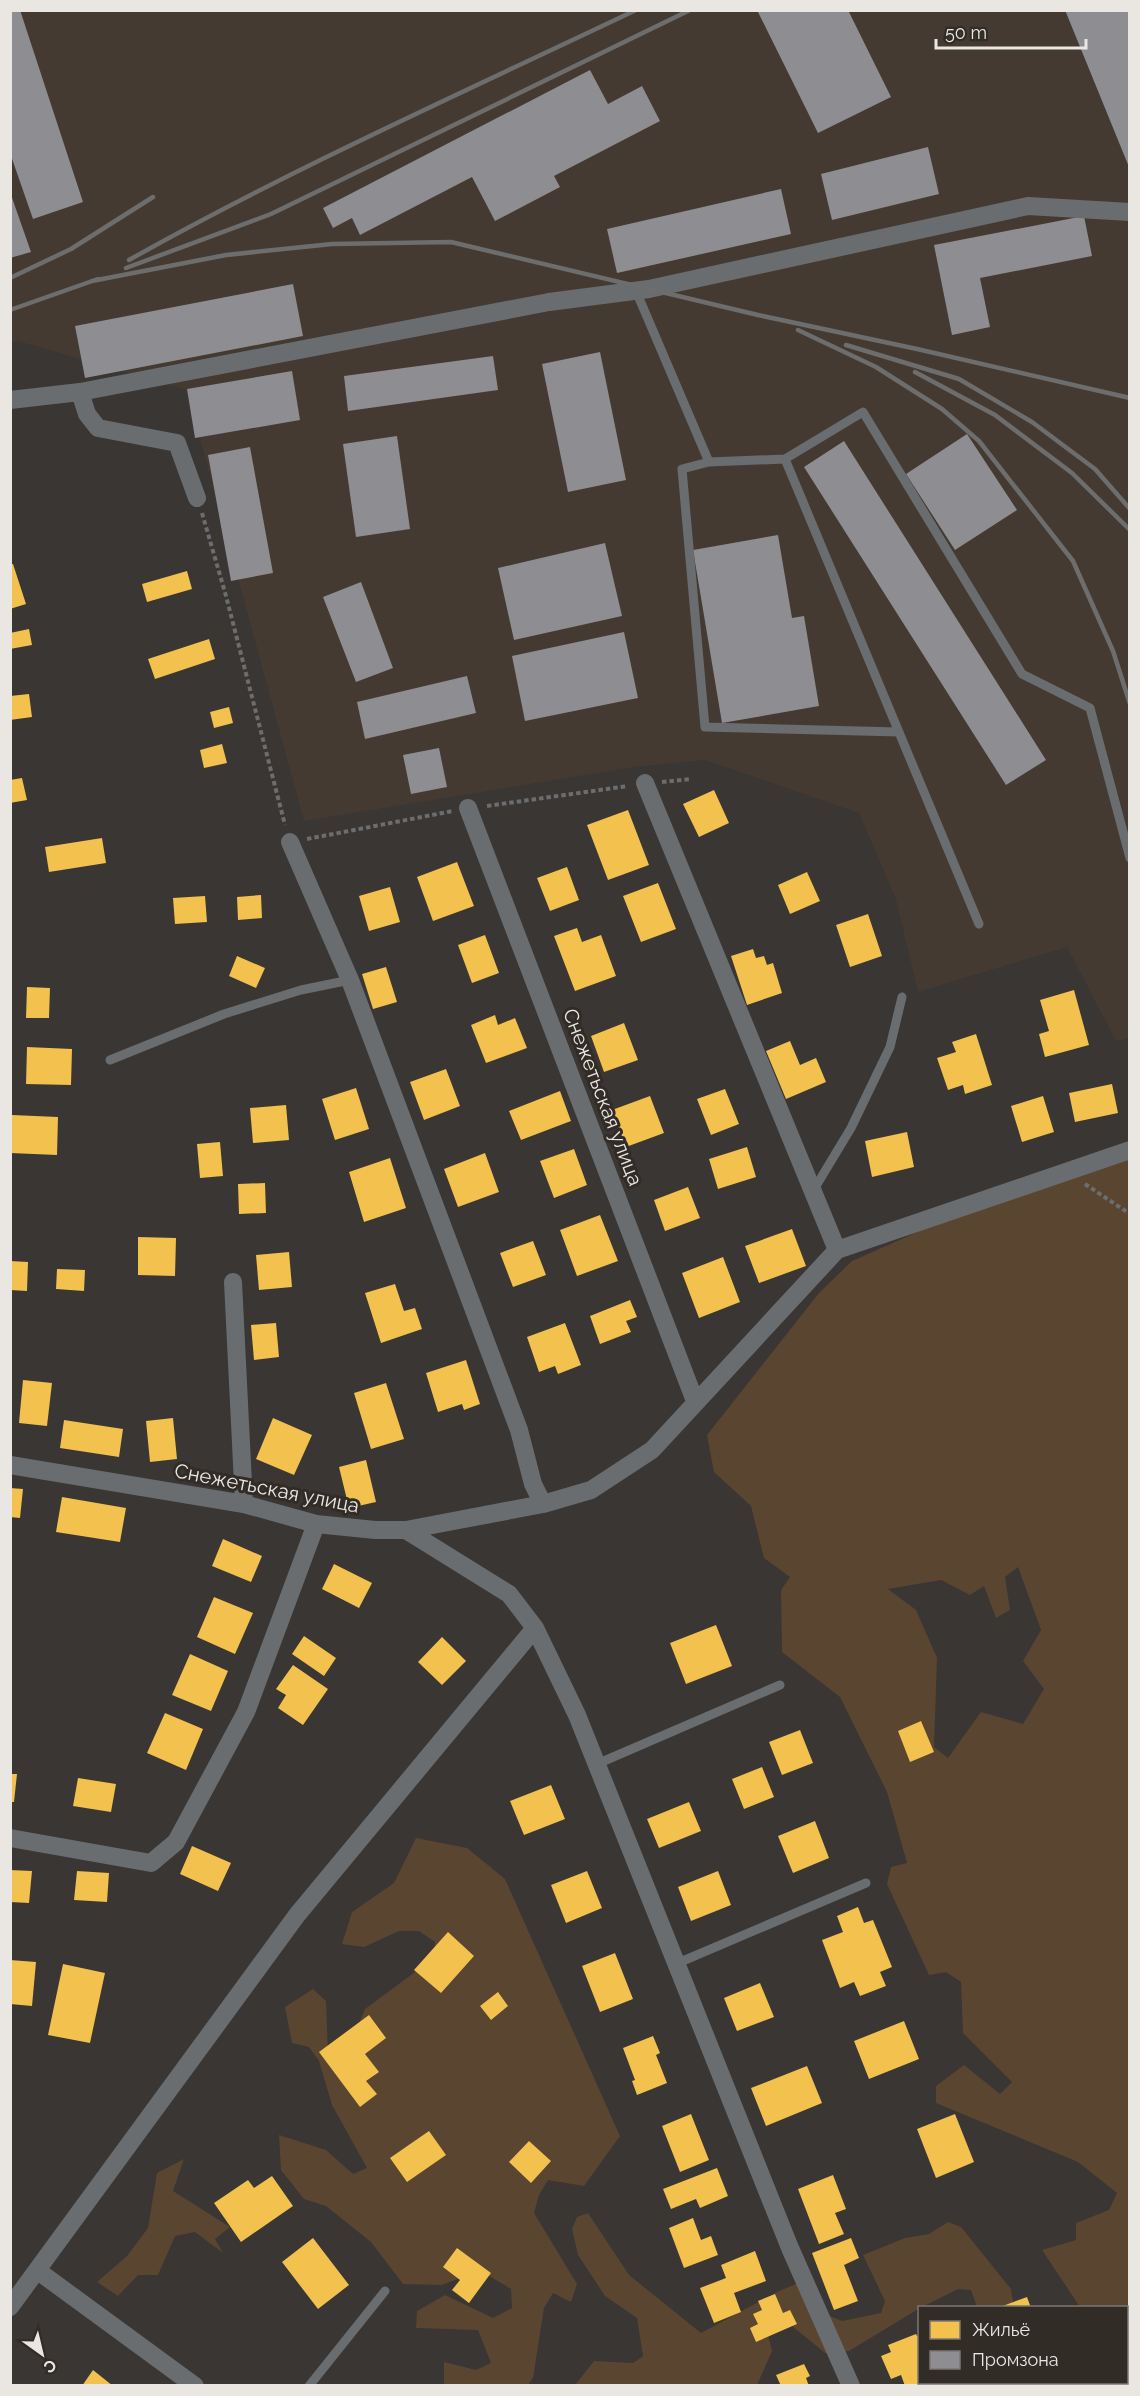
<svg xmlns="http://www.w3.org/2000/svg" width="1140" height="2396" viewBox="0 0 1140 2396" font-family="Raleway,sans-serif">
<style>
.built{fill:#443a31}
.green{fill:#5a4531;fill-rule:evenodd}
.homes{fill:#f2c14e}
.industry{fill:#8d8d92}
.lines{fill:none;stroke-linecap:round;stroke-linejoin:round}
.path{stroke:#6c6d6e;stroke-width:4;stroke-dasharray:4.5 3;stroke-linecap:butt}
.lane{stroke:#696d6f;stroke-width:9}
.street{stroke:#696d6f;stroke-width:18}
.rail{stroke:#6d6d6e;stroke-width:4.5}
.labels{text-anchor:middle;stroke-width:6;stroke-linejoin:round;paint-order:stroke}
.street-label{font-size:20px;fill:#eae7e3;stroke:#322c27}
</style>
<rect width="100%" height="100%" fill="#393634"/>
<path class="built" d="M 11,11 L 1110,11 L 1130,59 L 1129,1038 L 1116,1041 L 1067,947 L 918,992 L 896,899 L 859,813 L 705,760 L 634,767 L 304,821 L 187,390 L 18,341 L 11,342 Z"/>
<path class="green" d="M 1129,1144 L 1129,2385 L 1114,2385 L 1114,2383 L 1126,2382 L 1126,2308 L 1080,2307 L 1042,2250 L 1076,2240 L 1076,2223 L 1109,2210 L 1117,2193 L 1078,2162 L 936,2103 L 936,2086 L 964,2065 L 1000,2094 L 1012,2082 L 963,2033 L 961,1982 L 946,1972 L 929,1975 L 887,1884 L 891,1867 L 907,1863 L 887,1792 L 840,1697 L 782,1652 L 781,1590 L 790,1577 L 764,1558 L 751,1506 L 714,1472 L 707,1435 L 819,1293 L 852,1261 L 1082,1159 ZM 1018,1567 L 1041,1630 L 1023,1661 L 1044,1689 L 1023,1724 L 981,1712 L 948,1758 L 934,1747 L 937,1658 L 916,1610 L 888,1589 L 941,1580 L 970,1595 L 984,1586 L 996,1618 L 1010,1610 L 1005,1577 Z
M 416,1838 L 467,1848 L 505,1879 L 620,2136 L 584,2186 L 548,2180 L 539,2195 L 534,2213 L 577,2284 L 571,2302 L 553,2293 L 544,2308 L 533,2378 L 528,2385 L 444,2385 L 444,2362 L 476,2370 L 491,2363 L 478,2330 L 416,2328 L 417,2311 L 445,2295 L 493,2318 L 512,2308 L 511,2289 L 481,2271 L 441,2285 L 403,2284 L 371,2242 L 326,2206 L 304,2199 L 281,2170 L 279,2135 L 326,2150 L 353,2174 L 367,2168 L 332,2105 L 319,2061 L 309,2047 L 292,2043 L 285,2007 L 313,1989 L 326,2001 L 328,2054 L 351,2043 L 365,2009 L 434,1958 L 435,1942 L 419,1931 L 399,1931 L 364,1947 L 342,1944 L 352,1912 L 394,1883 Z
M 184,2159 L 173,2191 L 230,2227 L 215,2239 L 223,2253 L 195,2232 L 175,2236 L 158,2275 L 138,2275 L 118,2296 L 97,2282 L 127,2256 L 148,2228 L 157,2173 Z
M 588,2213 L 629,2275 L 701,2333 L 779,2291 L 801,2282 L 820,2312 L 842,2321 L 881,2313 L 885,2301 L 863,2255 L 905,2238 L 929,2234 L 948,2222 L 961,2227 L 1011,2289 L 1013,2302 L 1005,2307 L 977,2307 L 971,2290 L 958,2289 L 920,2308 L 849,2351 L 825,2353 L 787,2322 L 763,2315 L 772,2351 L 757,2385 L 575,2385 L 594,2361 L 633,2363 L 643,2356 L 637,2318 L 605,2296 L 578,2255 L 572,2229 L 577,2217 Z"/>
<path class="homes" d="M 10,564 L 13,564 L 26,604 L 10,609 Z
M 187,571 L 192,589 L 147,602 L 142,584 Z
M 29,629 L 32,645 L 10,649 L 10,633 Z
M 209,639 L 215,659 L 155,679 L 148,659 Z
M 29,694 L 32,717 L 10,720 L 10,696 Z
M 229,707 L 233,723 L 214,728 L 210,712 Z
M 222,744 L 227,763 L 204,768 L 200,750 Z
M 22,778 L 27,800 L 10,803 L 10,780 Z
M 714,790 L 729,823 L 699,837 L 683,804 Z
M 628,810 L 649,865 L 608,880 L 587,825 Z
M 102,838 L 106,863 L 49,872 L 45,847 Z
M 457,862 L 474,906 L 433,921 L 417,877 Z
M 567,867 L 579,900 L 550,911 L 537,878 Z
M 807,872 L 820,901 L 790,914 L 778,885 Z
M 658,883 L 676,929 L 641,942 L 623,896 Z
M 390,887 L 400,922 L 369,931 L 359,896 Z
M 261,895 L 262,918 L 238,920 L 237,897 Z
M 205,896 L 207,922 L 175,924 L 173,898 Z
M 868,914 L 882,956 L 850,967 L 836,925 Z
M 577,928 L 582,942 L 601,935 L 616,976 L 575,991 L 554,936 Z
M 485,935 L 499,973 L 472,983 L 458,945 Z
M 753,949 L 756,958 L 764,956 L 767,965 L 773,963 L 782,993 L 747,1005 L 731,956 Z
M 237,956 L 265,968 L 256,988 L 229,976 Z
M 386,967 L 397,1002 L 373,1009 L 362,974 Z
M 27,987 L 50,988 L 49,1018 L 26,1018 Z
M 1074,990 L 1089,1045 L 1045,1057 L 1039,1034 L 1049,1031 L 1040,1000 Z
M 495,1015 L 498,1025 L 515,1018 L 527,1048 L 486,1063 L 471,1025 Z
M 624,1023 L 638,1060 L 604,1072 L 591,1036 Z
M 976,1034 L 992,1085 L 965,1094 L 963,1085 L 948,1090 L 937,1058 L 956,1052 L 952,1042 Z
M 790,1041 L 800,1065 L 816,1058 L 826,1082 L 786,1099 L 766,1051 Z
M 27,1047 L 72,1049 L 71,1085 L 26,1084 Z
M 446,1069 L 460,1106 L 424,1120 L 410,1082 Z
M 1112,1084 L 1118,1113 L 1075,1122 L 1069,1093 Z
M 356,1088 L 369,1129 L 335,1140 L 322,1099 Z
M 725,1089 L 739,1124 L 711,1135 L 697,1099 Z
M 560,1091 L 571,1121 L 521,1140 L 509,1111 Z
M 650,1096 L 664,1133 L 626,1147 L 612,1110 Z
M 1043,1096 L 1054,1132 L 1022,1142 L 1011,1106 Z
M 286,1105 L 289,1140 L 253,1143 L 250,1108 Z
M 12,1115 L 58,1117 L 57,1155 L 10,1153 Z
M 907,1132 L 914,1167 L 872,1177 L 865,1141 Z
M 220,1142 L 223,1176 L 200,1178 L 197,1144 Z
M 747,1147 L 756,1177 L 718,1189 L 709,1159 Z
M 574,1149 L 587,1185 L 554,1198 L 540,1161 Z
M 485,1153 L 499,1192 L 458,1207 L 444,1169 Z
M 390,1158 L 406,1208 L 364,1222 L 349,1172 Z
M 265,1183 L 266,1213 L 239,1214 L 238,1184 Z
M 688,1187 L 700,1218 L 665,1231 L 654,1200 Z
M 600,1215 L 618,1261 L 577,1276 L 560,1230 Z
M 792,1229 L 806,1266 L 759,1283 L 745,1246 Z
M 138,1237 L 176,1238 L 175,1276 L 138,1275 Z
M 533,1241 L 546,1275 L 513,1287 L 500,1253 Z
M 289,1252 L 292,1287 L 259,1290 L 256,1255 Z
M 723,1257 L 740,1302 L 699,1318 L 682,1273 Z
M 10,1261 L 28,1262 L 27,1291 L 10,1290 Z
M 57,1269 L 85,1270 L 84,1291 L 56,1289 Z
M 395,1284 L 404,1311 L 415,1308 L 422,1329 L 381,1343 L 365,1293 Z
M 630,1300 L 637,1317 L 626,1321 L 631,1332 L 600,1344 L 590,1316 Z
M 276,1323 L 279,1357 L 254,1360 L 251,1325 Z
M 565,1323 L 581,1365 L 558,1374 L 555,1366 L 539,1372 L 527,1337 Z
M 466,1360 L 480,1404 L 464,1410 L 462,1404 L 438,1412 L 426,1373 Z
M 23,1380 L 52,1383 L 47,1426 L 19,1423 Z
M 386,1383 L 404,1439 L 371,1449 L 354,1393 Z
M 173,1418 L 177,1459 L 150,1462 L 146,1421 Z
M 273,1418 L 312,1435 L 294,1475 L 256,1459 Z
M 64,1420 L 123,1429 L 119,1457 L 60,1448 Z
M 366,1460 L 376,1502 L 349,1508 L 339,1467 Z
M 10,1488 L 23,1489 L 20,1518 L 10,1517 Z
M 62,1497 L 126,1508 L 120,1542 L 56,1532 Z
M 223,1539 L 262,1556 L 251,1582 L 212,1566 Z
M 334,1564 L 372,1583 L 359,1608 L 322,1589 Z
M 214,1597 L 253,1613 L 235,1654 L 197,1637 Z
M 716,1625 L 732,1666 L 686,1684 L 670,1643 Z
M 304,1636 L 336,1658 L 324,1676 L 292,1654 Z
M 442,1637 L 466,1661 L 442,1685 L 418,1662 Z
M 190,1654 L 228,1671 L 211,1711 L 172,1695 Z
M 293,1665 L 328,1689 L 303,1725 L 278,1708 L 286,1695 L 276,1689 Z
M 165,1713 L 203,1729 L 186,1770 L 147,1753 Z
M 921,1721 L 934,1752 L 910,1762 L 898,1731 Z
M 800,1730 L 813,1763 L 782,1775 L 769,1742 Z
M 762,1767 L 774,1797 L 744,1809 L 732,1779 Z
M 10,1774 L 17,1774 L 14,1802 L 10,1802 Z
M 78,1778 L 116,1784 L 111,1812 L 73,1806 Z
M 551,1785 L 565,1819 L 524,1835 L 510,1801 Z
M 689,1802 L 701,1831 L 659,1848 L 647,1819 Z
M 815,1821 L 829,1858 L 793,1873 L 778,1836 Z
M 192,1846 L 231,1863 L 218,1891 L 180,1874 Z
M 10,1870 L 32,1871 L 29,1903 L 10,1902 Z
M 77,1871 L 109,1873 L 107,1902 L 74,1900 Z
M 587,1871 L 602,1908 L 566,1923 L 551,1885 Z
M 718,1871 L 731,1905 L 691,1921 L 678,1887 Z
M 858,1907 L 864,1923 L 873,1920 L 892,1967 L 880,1972 L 886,1986 L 860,1996 L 854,1982 L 840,1988 L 822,1940 L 843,1932 L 837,1916 Z
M 448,1932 L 474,1956 L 441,1993 L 414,1970 Z
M 615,1953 L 633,1999 L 600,2012 L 582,1966 Z
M 10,1960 L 36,1962 L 32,2006 L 10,2004 Z
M 63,1964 L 105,1973 L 90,2043 L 48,2035 Z
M 760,1983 L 774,2017 L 737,2031 L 724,1998 Z
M 498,1992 L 508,2006 L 491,2020 L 480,2006 Z
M 369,2015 L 386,2038 L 365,2054 L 379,2072 L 366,2081 L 377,2094 L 360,2107 L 319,2052 Z
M 904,2021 L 919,2059 L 869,2079 L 854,2041 Z
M 653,2036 L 660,2053 L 656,2055 L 667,2083 L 637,2095 L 632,2081 L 635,2080 L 623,2048 Z
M 807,2066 L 822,2103 L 766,2126 L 751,2088 Z
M 691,2114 L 709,2160 L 680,2172 L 662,2126 Z
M 955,2114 L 974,2162 L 936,2178 L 917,2129 Z
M 429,2131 L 446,2155 L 407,2182 L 390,2158 Z
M 529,2141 L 551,2161 L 531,2183 L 509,2162 Z
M 717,2168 L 728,2196 L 700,2208 L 696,2199 L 671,2209 L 663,2189 Z
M 833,2175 L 846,2209 L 835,2213 L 844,2234 L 819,2244 L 798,2189 Z
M 272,2176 L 293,2206 L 241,2242 L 214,2203 L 248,2180 L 254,2188 Z
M 693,2218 L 701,2240 L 711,2236 L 718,2255 L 684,2268 L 669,2228 Z
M 313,2238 L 349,2285 L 318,2309 L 282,2262 Z
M 851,2238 L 859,2258 L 844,2265 L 858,2301 L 834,2310 L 812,2253 Z
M 457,2248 L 491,2273 L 469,2303 L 452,2290 L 460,2280 L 443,2267 Z
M 755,2251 L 766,2281 L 734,2293 L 741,2312 L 714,2323 L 700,2288 L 726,2278 L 721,2265 Z
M 775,2294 L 783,2313 L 790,2310 L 797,2324 L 756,2342 L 750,2328 L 758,2324 L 753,2314 L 762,2310 L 758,2301 Z
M 1027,2297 L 1031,2308 L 1000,2308 L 1000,2307 Z
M 916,2334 L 917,2336 L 920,2335 L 920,2382 L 925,2383 L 917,2386 L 905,2386 L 901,2375 L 891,2379 L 881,2356 L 891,2352 L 888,2345 Z
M 804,2364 L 810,2376 L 806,2378 L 809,2386 L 781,2386 L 776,2375 Z
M 93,2370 L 113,2386 L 82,2386 Z
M 1034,2382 L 1065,2382 L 1066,2385 L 1036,2386 Z"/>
<path class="industry" d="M 10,10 L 20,10 L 83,202 L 33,219 L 10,153 Z
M 757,10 L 848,10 L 891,97 L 818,133 Z
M 1065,10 L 1130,10 L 1130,167 L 1129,167 Z
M 590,70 L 608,104 L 642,86 L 660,121 L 554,176 L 560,187 L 495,221 L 472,177 L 360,235 L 352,218 L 333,228 L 323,208 Z
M 928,147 L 939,194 L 832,220 L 821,174 Z
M 781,189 L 791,234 L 617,273 L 607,229 Z
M 10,192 L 31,252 L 10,258 Z
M 1084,216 L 1092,256 L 980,278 L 990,327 L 952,335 L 934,245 Z
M 293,284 L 303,336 L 85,378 L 75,326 Z
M 600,352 L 626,480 L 568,492 L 542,364 Z
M 493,356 L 498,390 L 348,411 L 344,376 Z
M 292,371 L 300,420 L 195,438 L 187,389 Z
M 967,434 L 1017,510 L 955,550 L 906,474 Z
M 397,436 L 410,529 L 356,537 L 343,444 Z
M 844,441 L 1046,760 L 1006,785 L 804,467 Z
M 250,447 L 273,573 L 231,581 L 208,455 Z
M 778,535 L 792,618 L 804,616 L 819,706 L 722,723 L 693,550 Z
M 605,543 L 622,616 L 514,640 L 498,568 Z
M 361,582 L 393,668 L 356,682 L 323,597 Z
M 624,632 L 638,698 L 525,721 L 512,656 Z
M 467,676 L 476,713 L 365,739 L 357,702 Z
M 439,748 L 447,787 L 411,794 L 403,755 Z"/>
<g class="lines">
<path class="path" d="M 202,513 L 226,596 L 285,825
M 662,782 L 691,779
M 487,806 L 628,786
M 307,839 L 453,811
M 1085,1184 L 1130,1214"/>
<path class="lane" d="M 636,291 L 709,462 L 785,459 L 979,924
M 785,459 L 863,412 L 1022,674 L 1090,708 L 1130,858
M 709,462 L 682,469 L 705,727 L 899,732
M 110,1060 L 224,1014 L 301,990 L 350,980
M 813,1191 L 851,1128 L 890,1047 L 902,997
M 597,1764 L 780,1685
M 678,1963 L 866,1883
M 309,2386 L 385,2291"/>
<path class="street" d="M 80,392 L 87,414 L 98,428 L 177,443 L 197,498
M 10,400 L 80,392 L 549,302 L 649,289 L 1028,206 L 1130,212
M 645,783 L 837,1250
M 468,808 L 695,1401
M 290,842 L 350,980 L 519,1430 L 533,1484 L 543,1504
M 233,1282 L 244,1504
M 10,1465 L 244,1504 L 316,1524 L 375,1530 L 406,1530 L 543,1504 L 591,1490 L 652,1450 L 837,1250 L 1130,1150
M 406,1530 L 509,1594 L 535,1628 L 577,1715 L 790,2248 L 851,2386
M 10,1838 L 151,1863 L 176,1842 L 246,1712 L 316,1524
M 38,2271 L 195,2386
M 10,2307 L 297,1915 L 535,1628"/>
<path class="rail" d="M 129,260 C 293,168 466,91 636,10
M 126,268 L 271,214 L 690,10
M 10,278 L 71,249 L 153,197
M 92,281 L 226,255 L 332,244 L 451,242 L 758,315 L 917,349 L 1130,398
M 10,310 L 98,279
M 798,330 L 876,367 L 942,409 L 979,441 L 1073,561 L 1113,651 L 1130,704
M 846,345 L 959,379 L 1032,422 L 1095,469 L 1130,509
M 915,372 L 995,415 L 1072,473 L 1130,530"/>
</g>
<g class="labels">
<g class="street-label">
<text transform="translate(603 1097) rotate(69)" y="7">Снежетьская улица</text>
<text transform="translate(267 1488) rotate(11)" y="7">Снежетьская улица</text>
</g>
</g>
<rect width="1140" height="2396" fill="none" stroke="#eae7e3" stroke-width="24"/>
<rect x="918" y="2306" width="210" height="78" fill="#322c27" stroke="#7c7772" stroke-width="1.5"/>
<rect x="930" y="2321" width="30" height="18" fill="#f2c14e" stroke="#7c7772" stroke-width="1.5"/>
<text x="972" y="2336" font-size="18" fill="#eae7e3">Жильё</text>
<rect x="930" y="2351" width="30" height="18" fill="#8d8d92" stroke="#7c7772" stroke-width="1.5"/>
<text x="972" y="2366" font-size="18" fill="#eae7e3">Промзона</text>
<g transform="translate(42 2354) rotate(146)" stroke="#322c27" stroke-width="4.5" paint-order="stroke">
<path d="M0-4.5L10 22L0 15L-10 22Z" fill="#eae7e3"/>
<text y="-9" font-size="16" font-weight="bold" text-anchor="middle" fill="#eae7e3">С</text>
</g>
<path d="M936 39v9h150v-9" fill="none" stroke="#eae7e3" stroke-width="3"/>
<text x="945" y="39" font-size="18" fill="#eae7e3" stroke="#322c27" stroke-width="4.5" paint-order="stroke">50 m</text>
</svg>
